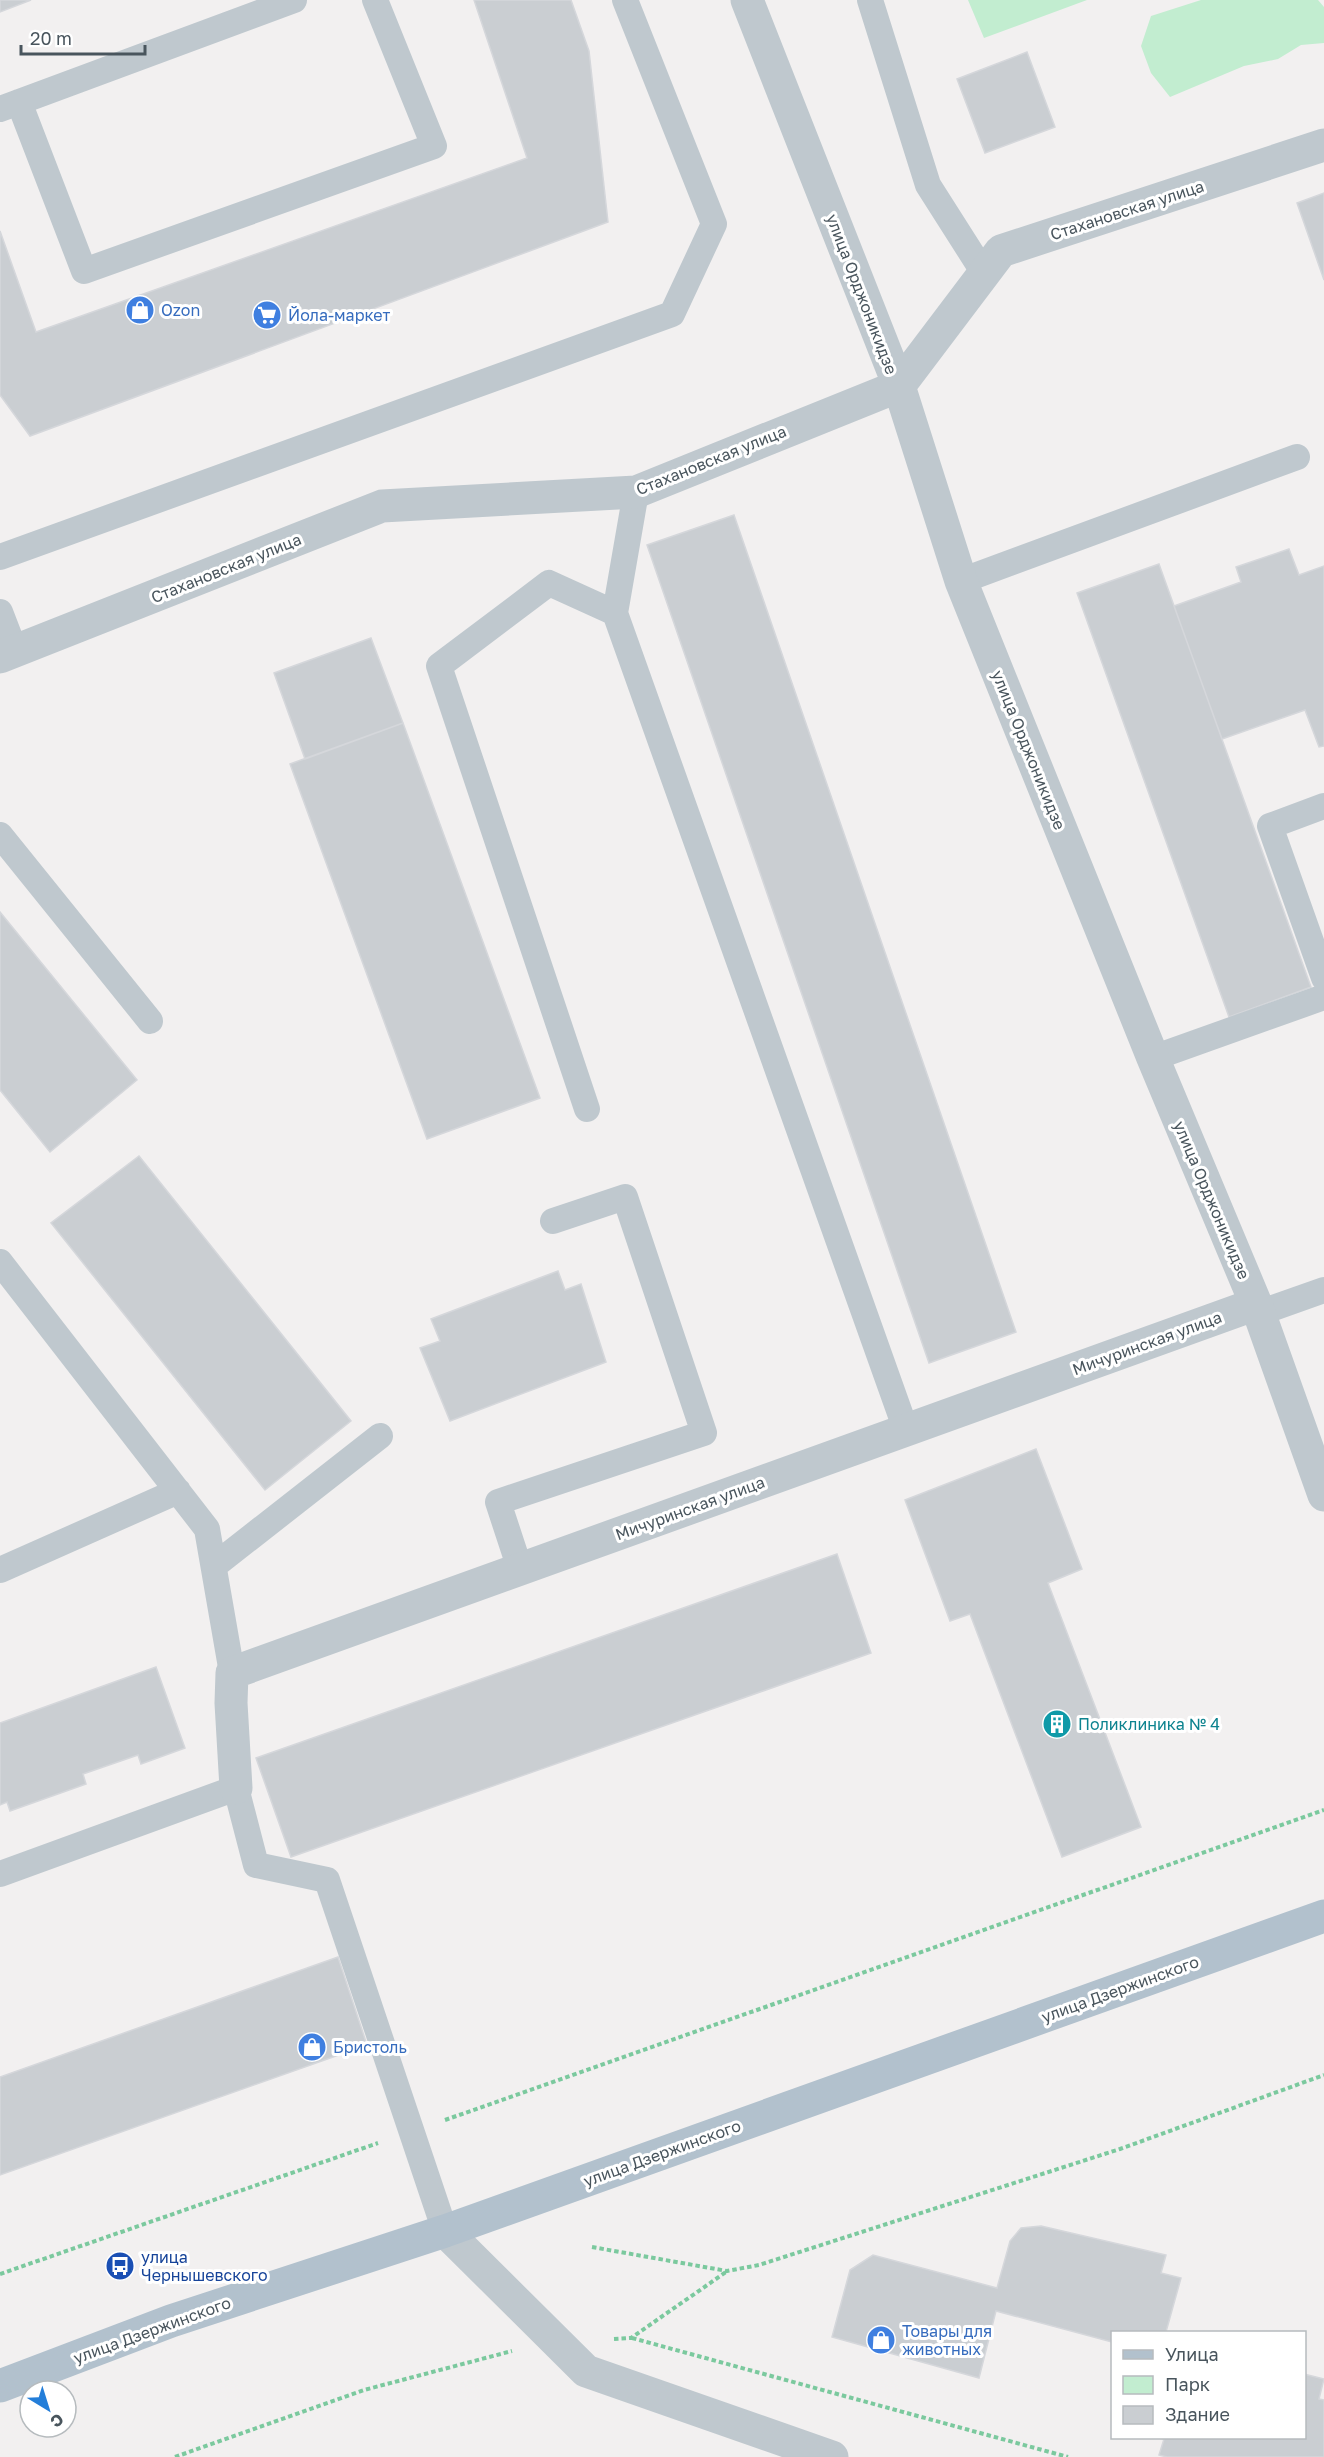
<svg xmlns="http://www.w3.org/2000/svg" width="1324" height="2457" viewBox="0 0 1324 2457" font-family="'Golos Text',sans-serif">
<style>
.green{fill:#c2edd0}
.building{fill:#caced2;stroke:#d5d7db;stroke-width:1.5}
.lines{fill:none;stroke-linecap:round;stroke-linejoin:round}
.path{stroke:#7bc99e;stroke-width:4;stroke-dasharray:4.5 3;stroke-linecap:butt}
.service{stroke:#bfc8ce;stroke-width:26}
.minor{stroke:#bfc8ce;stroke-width:33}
.primary{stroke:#b2c1cd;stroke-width:33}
.labels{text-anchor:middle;stroke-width:6;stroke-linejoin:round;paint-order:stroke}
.street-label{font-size:16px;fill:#49555d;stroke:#fff}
.shop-label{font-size:16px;fill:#366cbe;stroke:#fff;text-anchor:start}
.culture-label{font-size:16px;fill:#0d838f;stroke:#fff;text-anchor:start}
.transit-label{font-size:16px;fill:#164399;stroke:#fff;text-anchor:start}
</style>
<rect width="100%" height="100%" fill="#f2f0f0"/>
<path class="green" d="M 968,0 L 1087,0 L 984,38 Z
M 1201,0 L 1318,0 L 1324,7 L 1324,43 L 1301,45 L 1278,59 L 1244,66 L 1170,97 L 1151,73 L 1141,46 L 1151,16 Z"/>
<path class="building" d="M 0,0 L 31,0 L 0,12 Z
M 474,0 L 571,0 L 589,51 L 608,222 L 30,436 L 0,395 L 0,231 L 36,332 L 527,158 Z
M 1027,52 L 1055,127 L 985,153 L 957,79 Z
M 1324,193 L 1324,280 L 1297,203 Z
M 734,515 L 1016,1332 L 929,1363 L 647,545 Z
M 1289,549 L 1299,575 L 1324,566 L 1324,746 L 1319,747 L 1305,710 L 1222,739 L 1174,606 L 1241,582 L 1236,567 Z
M 1159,564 L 1311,987 L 1229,1017 L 1077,593 Z
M 371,638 L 403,723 L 305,759 L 274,673 Z
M 403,723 L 540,1098 L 427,1139 L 290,764 Z
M 0,912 L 137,1080 L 50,1152 L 0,1090 Z
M 139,1156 L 351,1421 L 265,1490 L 51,1223 Z
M 558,1271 L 565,1290 L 581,1284 L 606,1362 L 450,1421 L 420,1348 L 440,1341 L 431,1319 Z
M 1036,1449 L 1082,1569 L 1048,1583 L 1141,1827 L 1062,1857 L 970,1614 L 950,1621 L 905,1500 Z
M 837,1554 L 871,1653 L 291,1857 L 256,1758 Z
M 156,1667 L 185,1748 L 141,1764 L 138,1755 L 83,1774 L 86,1784 L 10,1811 L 7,1802 L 0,1805 L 0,1723 Z
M 338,1957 L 367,2045 L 0,2175 L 0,2077 Z
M 1041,2226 L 1166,2255 L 1161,2273 L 1181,2278 L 1166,2332 L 1112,2332 L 1112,2342 L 996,2311 L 979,2378 L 832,2337 L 850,2270 L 873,2255 L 997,2288 L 1010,2241 L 1021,2228 Z
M 1304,2374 L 1324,2379 L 1319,2399 L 1324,2400 L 1324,2457 L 1167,2457 L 1159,2455 L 1164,2439 L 1159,2438 L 1304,2438 Z"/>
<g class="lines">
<path class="path" d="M 445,2120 L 1324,1810
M 592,2247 L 727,2271 L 759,2265 L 1120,2149 L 1324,2075
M 0,2274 L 378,2143
M 632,2338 L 1068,2457
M 614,2339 L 631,2338 L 726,2272
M 175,2457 L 364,2390 L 512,2351"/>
<path class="service" d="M 870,0 L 928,185 L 984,273
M 19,102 L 84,271 L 434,146 L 375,0
M 0,109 L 294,0
M 636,492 L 615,613 L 906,1430
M 0,557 L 672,314 L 714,224 L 625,0
M 961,581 L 1297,457
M 0,612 L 15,651
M 1324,806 L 1270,826 L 1324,978
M 0,835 L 150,1021
M 1153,1058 L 1324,997
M 587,1109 L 439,666 L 549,583 L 615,613
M 0,1262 L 207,1529 L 232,1673
M 1259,1313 L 1324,1290
M 214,1566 L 380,1436
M 520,1569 L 498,1502 L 704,1433 L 625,1197 L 553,1221
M 0,1570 L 178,1491
M 0,1874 L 236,1788 L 256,1865 L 327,1880 L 445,2231"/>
<path class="minor" d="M 747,0 L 899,386 L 961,581 L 1153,1058 L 1256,1304 L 1324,1495
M 0,657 L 382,506 L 636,492 L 899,386 L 1001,251 L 1324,145
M 236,1788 L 231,1703 L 232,1673 L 1256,1304
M 445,2231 L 586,2371 L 832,2457"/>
<path class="primary" d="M 0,2386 L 171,2321 L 445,2231 L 1324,1916"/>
</g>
<defs>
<g id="shop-disc" transform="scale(1.5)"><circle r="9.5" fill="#3f7fe0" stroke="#fff"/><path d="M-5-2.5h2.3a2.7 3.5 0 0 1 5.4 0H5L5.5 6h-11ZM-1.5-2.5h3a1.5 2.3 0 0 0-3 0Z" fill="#fff"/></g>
<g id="supermarket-disc" transform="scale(1.5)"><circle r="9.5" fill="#3f7fe0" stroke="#fff"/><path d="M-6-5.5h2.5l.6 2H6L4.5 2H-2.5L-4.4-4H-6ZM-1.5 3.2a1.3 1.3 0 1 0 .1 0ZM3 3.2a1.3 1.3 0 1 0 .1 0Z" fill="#fff"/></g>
<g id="building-disc" transform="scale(1.5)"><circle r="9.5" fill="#0f9aa8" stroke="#fff"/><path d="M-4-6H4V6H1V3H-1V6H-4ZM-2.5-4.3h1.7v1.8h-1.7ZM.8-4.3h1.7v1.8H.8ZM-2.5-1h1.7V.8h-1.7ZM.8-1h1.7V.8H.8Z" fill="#fff"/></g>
<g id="bus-disc" transform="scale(1.5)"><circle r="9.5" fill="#1a4fb4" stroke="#fff"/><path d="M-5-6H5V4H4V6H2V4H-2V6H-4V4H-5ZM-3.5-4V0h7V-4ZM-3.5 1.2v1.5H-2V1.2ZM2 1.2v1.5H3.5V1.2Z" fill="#fff"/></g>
</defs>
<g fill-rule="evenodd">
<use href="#shop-disc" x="140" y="310"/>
<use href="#supermarket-disc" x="267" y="315"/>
<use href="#building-disc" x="1057" y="1724"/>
<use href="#shop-disc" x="312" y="2047"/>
<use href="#bus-disc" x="120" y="2266"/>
<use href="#shop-disc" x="881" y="2340"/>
</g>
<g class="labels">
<g class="street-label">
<text transform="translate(1127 210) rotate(-18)" y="6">Стахановская улица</text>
<text transform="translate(862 294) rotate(69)" y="6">улица Орджоникидзе</text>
<text transform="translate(711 460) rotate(-22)" y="6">Стахановская улица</text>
<text transform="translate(226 568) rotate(-22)" y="6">Стахановская улица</text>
<text transform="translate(1029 750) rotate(68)" y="6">улица Орджоникидзе</text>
<text transform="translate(1212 1200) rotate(67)" y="6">улица Орджоникидзе</text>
<text transform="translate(1147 1343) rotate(-20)" y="6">Мичуринская улица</text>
<text transform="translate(690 1508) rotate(-20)" y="6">Мичуринская улица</text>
<text transform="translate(1120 1989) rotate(-20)" y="6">улица Дзержинского</text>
<text transform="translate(662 2153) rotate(-20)" y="6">улица Дзержинского</text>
<text transform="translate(152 2330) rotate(-20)" y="6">улица Дзержинского</text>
</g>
<g class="shop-label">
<text x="161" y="316">Ozon</text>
<text x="288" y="321">Йола-маркет</text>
<text x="333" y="2053">Бристоль</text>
<text x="902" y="2337">Товары для<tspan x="902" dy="18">животных</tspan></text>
</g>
<g class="culture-label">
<text x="1078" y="1730">Поликлиника № 4</text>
</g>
<g class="transit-label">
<text x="141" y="2263">улица<tspan x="141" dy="18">Чернышевского</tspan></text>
</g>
</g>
<rect x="1111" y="2331" width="195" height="108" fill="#ffffff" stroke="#b6bbbe" stroke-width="1.5"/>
<rect x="1123" y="2350" width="30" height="9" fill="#b2c1cd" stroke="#b6bbbe" stroke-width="1.5"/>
<text x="1165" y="2361" font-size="18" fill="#49555d">Улица</text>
<rect x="1123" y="2376" width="30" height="18" fill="#c2edd0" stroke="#b6bbbe" stroke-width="1.5"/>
<text x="1165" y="2391" font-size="18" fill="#49555d">Парк</text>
<rect x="1123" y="2406" width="30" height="18" fill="#caced2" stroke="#b6bbbe" stroke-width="1.5"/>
<text x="1165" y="2421" font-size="18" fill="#49555d">Здание</text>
<g transform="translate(48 2409) rotate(142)"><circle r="28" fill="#ffffff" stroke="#b6bbbe" stroke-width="1.5"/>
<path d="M0-4.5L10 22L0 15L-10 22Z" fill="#247ed9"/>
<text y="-9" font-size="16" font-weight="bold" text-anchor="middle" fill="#49555d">С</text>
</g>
<path d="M21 45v9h124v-9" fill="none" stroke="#49555d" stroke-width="3"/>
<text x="30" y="45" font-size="18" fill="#49555d" stroke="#ffffff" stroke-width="4.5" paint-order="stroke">20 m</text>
</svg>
